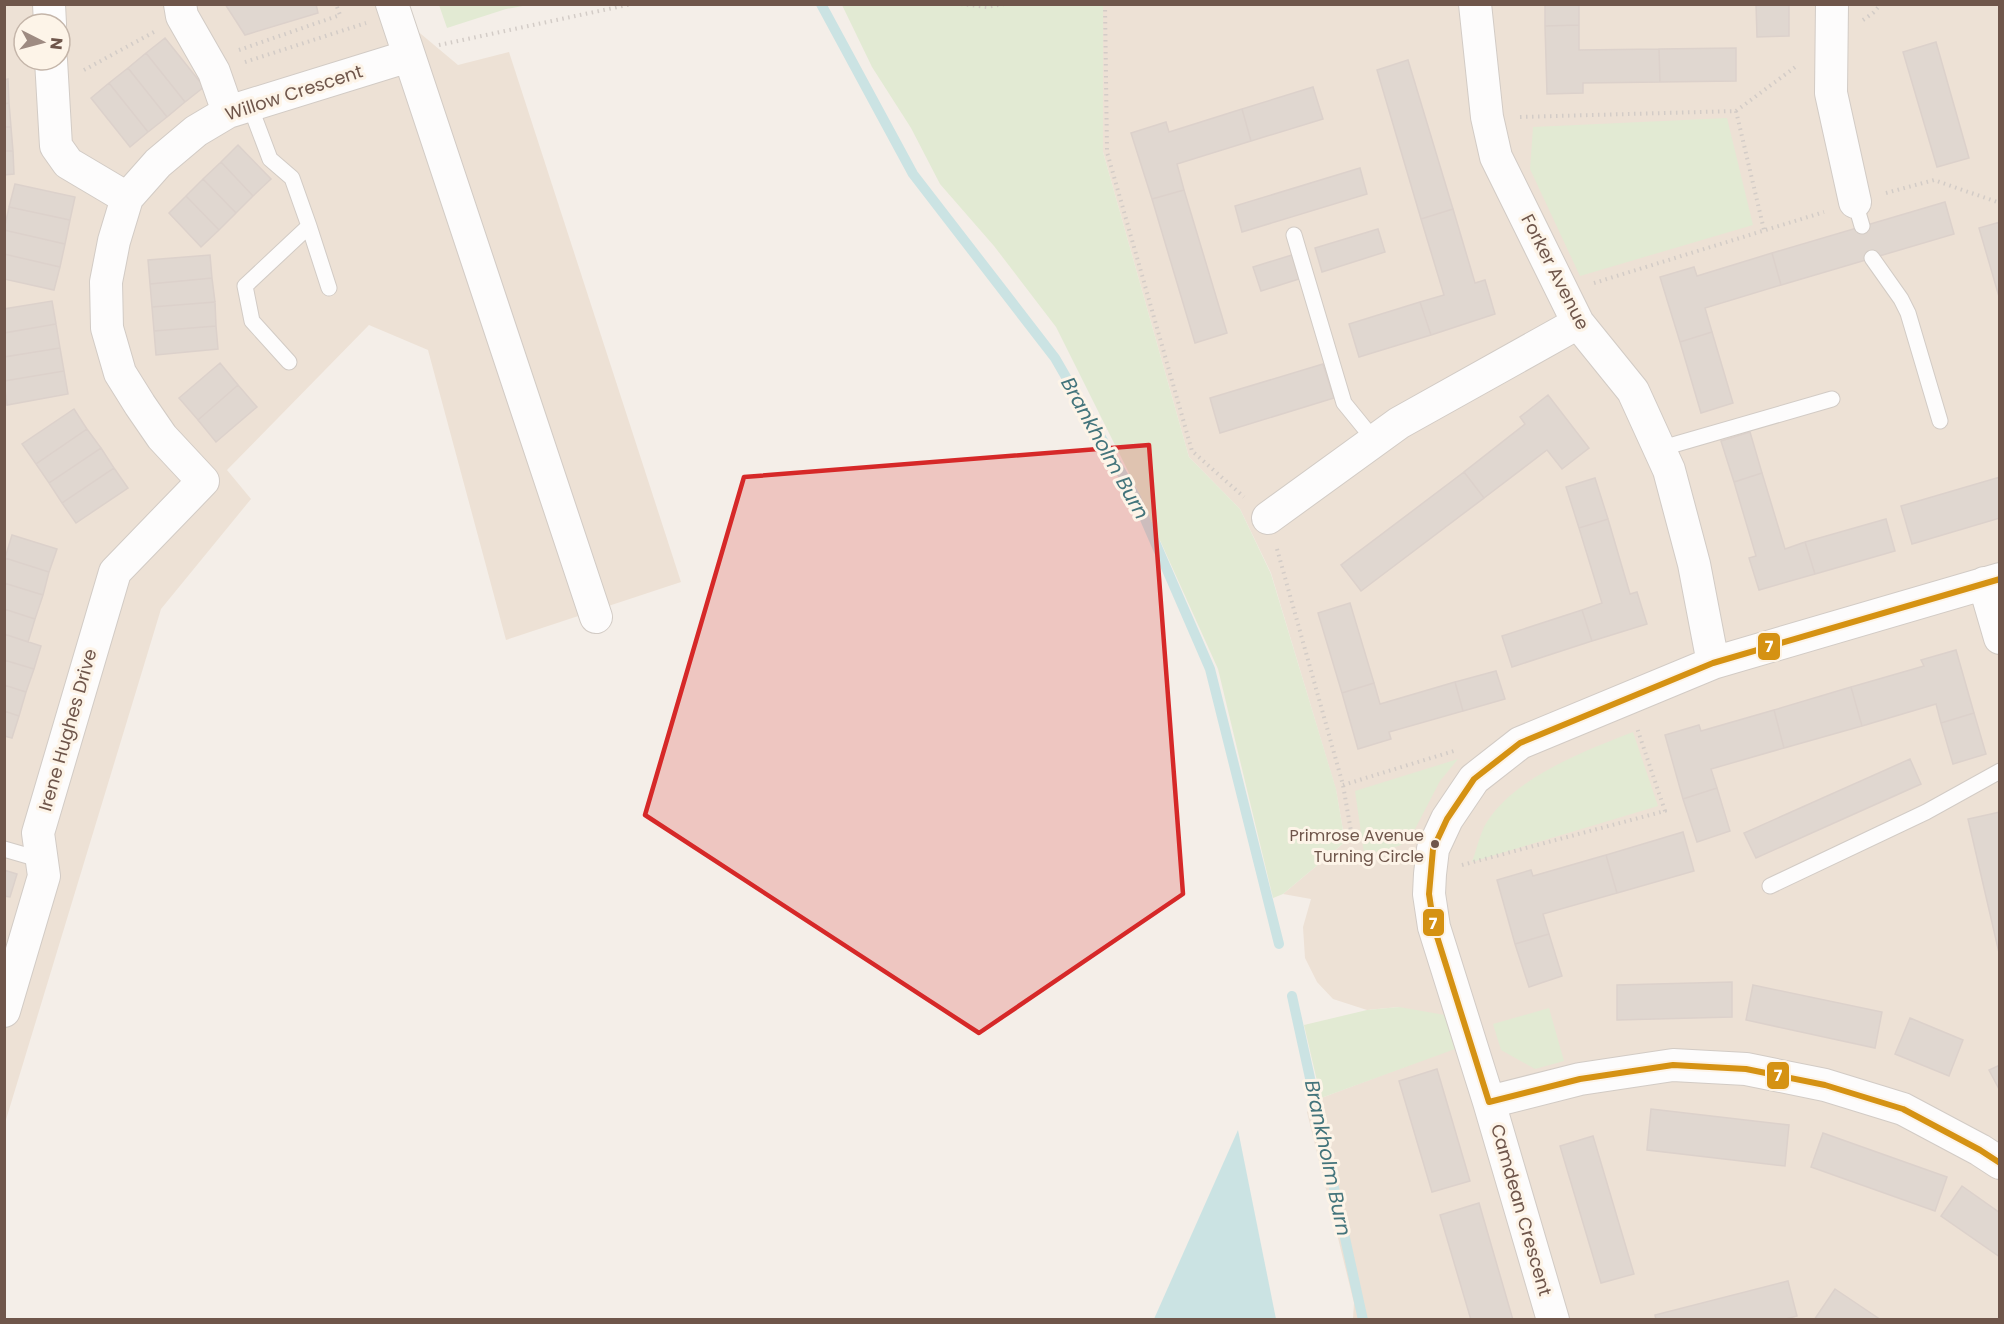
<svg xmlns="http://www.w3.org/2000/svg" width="2004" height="1324" viewBox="0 0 2004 1324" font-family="Poppins,sans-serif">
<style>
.residential{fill:#ede1d5;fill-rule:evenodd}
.green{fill:#e2ead3}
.water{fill:#cbe3e3}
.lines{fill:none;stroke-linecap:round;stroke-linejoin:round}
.stream{stroke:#cbe3e3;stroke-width:10}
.building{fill:#e0d7d0;stroke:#dcd1cb;stroke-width:1.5}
.service-casing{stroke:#d2cbc5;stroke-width:17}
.minor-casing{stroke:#d2cbc5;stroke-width:34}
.path{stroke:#d3ccc7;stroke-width:4;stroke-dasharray:1.5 4.5;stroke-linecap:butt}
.service{stroke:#fdfcfc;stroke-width:15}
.minor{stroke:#fdfcfc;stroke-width:32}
.bus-1-casing{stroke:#fdf4e8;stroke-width:10}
.bus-1{stroke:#d59213;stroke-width:6}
.marked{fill:#d62828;fill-opacity:0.2;stroke:#d62828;stroke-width:4.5;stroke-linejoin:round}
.bus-dot{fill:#6f564b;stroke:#fdf4e8;stroke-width:2}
.labels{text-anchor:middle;stroke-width:6;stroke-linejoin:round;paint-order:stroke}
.bus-label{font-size:16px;fill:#6f564b;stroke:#fdf4e8;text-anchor:end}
.street-label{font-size:18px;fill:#6f564b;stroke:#fdf4e8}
.water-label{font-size:20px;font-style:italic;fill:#43747b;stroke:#fdf4e8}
.line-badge{stroke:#fdf4e8;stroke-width:2}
.badge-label{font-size:16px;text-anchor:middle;font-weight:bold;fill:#fff}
</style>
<rect width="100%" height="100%" fill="#f4eee8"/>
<path class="residential" d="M 5,5 L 406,5 L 415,29 L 458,65 L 509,52 L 681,582 L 506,640 L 428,350 L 369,325 L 227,470 L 251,499 L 161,609 L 5,1123 ZM 24,24 L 60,24 L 60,60 L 24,60 Z
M 1103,5 L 1999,5 L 1999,1319 L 1353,1319 L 1354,1303 L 1307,1112 L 1321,1098 L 1455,1048 L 1399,1007 L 1367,1010 L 1333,999 L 1317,982 L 1305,958 L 1303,927 L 1311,899 L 1283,894 L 1345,842 L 1336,790 L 1271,573 L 1240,509 L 1189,457 L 1103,152 Z"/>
<path class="green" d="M 439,5 L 439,4 L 528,5 L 506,9 L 447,28 Z
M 842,5 L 1103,5 L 1103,152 L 1189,457 L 1240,509 L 1271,574 L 1336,789 L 1345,842 L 1283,894 L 1273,898 L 1218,669 L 1136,487 L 1056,327 L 994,246 L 940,184 L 911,128 L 872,67 Z
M 1727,118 L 1753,225 L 1580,276 L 1530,169 L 1533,127 Z
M 1633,732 L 1658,806 L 1472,862 C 1476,851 1479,838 1484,827 C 1510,779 1584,751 1633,732 Z
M 1458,759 L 1440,781 L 1415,829 L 1401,845 L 1384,851 L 1364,853 L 1355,791 Z
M 1399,1007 L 1445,1015 L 1455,1049 L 1321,1098 L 1304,1025 L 1367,1010 Z
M 1549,1008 L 1564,1061 L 1535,1069 L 1501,1050 L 1493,1024 Z"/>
<path class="water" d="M 1238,1130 L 1276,1319 L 1154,1319 Z"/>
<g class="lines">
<path class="stream" d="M 821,4 L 913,174 L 1055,358 L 1135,496 L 1210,669 L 1279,944
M 1292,996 L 1363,1320"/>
</g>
<path class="building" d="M 225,4 L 316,4 L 318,13 L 245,35 Z
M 1545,4 L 1579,4 L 1579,25 L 1545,26 Z
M 1756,4 L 1789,4 L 1789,36 L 1757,37 Z
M 1579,25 L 1579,50 L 1659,49 L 1660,82 L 1583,83 L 1583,93 L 1547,94 L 1545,26 Z
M 165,38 L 204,87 L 185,102 L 146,53 Z
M 1936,42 L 1969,158 L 1937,167 L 1903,52 Z
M 1736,48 L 1736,81 L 1660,82 L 1659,49 Z
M 146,53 L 185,102 L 167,117 L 128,68 Z
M 1408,60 L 1453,209 L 1421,219 L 1377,70 Z
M 128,68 L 167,117 L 148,132 L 109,83 Z
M 8,79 L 9,103 L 4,104 L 4,80 Z
M 109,83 L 148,132 L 130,147 L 91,98 Z
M 1313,87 L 1323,119 L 1251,141 L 1242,109 Z
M 9,103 L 11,127 L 4,127 L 4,104 Z
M 1242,109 L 1251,141 L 1177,164 L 1184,190 L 1152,199 L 1131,133 L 1166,122 L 1169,132 Z
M 4,127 L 11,127 L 13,151 L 4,151 Z
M 238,145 L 271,179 L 253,196 L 221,162 Z
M 4,151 L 13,151 L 14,174 L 4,175 Z
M 221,162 L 253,196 L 236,213 L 203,179 Z
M 1360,168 L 1367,194 L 1242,232 L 1235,206 Z
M 203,179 L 236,213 L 219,230 L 186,196 Z
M 15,184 L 75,197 L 70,220 L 9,207 Z
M 1184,190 L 1227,333 L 1195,343 L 1152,199 Z
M 186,196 L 219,230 L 201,247 L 169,213 Z
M 1945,202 L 1954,234 L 1781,285 L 1772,253 Z
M 9,207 L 70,220 L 65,244 L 4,230 Z
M 1453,209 L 1475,283 L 1485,280 L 1495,314 L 1431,335 L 1420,302 L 1444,295 L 1421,219 Z
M 2000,222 L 2000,300 L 1979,228 Z
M 1378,229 L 1385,252 L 1322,272 L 1315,248 Z
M 4,230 L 65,244 L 60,267 L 4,254 Z
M 1772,253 L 1781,285 L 1705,308 L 1712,332 L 1680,342 L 1660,277 L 1694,267 L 1697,276 Z
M 4,254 L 60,267 L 54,290 L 4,279 Z
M 210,255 L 212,278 L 150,284 L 148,260 Z
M 1292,255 L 1299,279 L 1261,291 L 1253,267 Z
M 212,278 L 215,302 L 152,307 L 150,284 Z
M 52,301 L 56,324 L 4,333 L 4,309 Z
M 215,302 L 216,326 L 154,331 L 152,307 Z
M 1420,302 L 1431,335 L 1359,357 L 1349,324 Z
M 56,324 L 60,348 L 4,357 L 4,333 Z
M 216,326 L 218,349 L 156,355 L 154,331 Z
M 1712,332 L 1733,403 L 1701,413 L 1680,342 Z
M 60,348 L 64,371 L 4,381 L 4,357 Z
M 220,363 L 238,385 L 198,420 L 179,398 Z
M 1323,364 L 1334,398 L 1220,433 L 1210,398 Z
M 64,371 L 68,394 L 7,405 L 4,381 Z
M 238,385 L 257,407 L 216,442 L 198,420 Z
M 1548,395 L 1589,448 L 1562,469 L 1547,450 L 1484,498 L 1464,472 L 1525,424 L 1520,417 Z
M 74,409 L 87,429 L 36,464 L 22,444 Z
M 87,429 L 101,448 L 49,483 L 36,464 Z
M 1750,432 L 1762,473 L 1734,482 L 1721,441 Z
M 101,448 L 114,468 L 62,503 L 49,483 Z
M 114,468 L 128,488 L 76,523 L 62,503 Z
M 1464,472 L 1484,498 L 1361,591 L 1341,565 Z
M 1762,473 L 1785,549 L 1805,542 L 1815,574 L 1759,590 L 1749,558 L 1756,556 L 1734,482 Z
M 2000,477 L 2000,518 L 1912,544 L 1901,506 Z
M 1595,478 L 1608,519 L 1579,528 L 1566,487 Z
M 1608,519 L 1630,594 L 1637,592 L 1647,624 L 1592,641 L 1582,610 L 1602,603 L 1579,528 Z
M 1886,519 L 1895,551 L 1815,574 L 1805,542 Z
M 12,535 L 57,549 L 49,572 L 5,558 Z
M 5,558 L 49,572 L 43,595 L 4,583 Z
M 4,583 L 43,595 L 35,619 L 4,609 Z
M 1350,603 L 1374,683 L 1342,693 L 1318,613 Z
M 4,609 L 35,619 L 28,642 L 4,634 Z
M 1582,610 L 1592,641 L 1512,667 L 1502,636 Z
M 4,634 L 41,646 L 34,669 L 4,660 Z
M 1956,650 L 1974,713 L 1941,723 L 1936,704 L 1862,726 L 1851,687 L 1924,666 L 1921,660 Z
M 4,660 L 34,669 L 26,692 L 4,685 Z
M 1496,671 L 1505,699 L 1463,711 L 1455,682 Z
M 1455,682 L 1463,711 L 1389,732 L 1391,739 L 1358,749 L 1342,693 L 1374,683 L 1380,704 Z
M 4,685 L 26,692 L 19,716 L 4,711 Z
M 1851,687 L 1862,726 L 1784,748 L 1774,710 Z
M 1774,710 L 1784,748 L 1711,769 L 1717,788 L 1683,799 L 1665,735 L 1699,725 L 1701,731 Z
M 4,711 L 19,716 L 12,738 L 4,736 Z
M 1974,713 L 1986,754 L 1953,764 L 1941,723 Z
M 1910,759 L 1921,784 L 1756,858 L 1744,833 Z
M 1717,788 L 1730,831 L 1697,842 L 1683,799 Z
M 2000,812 L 2000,957 L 1968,819 Z
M 1683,832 L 1694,871 L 1617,893 L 1606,855 Z
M 1606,855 L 1617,893 L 1543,914 L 1549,934 L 1515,944 L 1497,880 L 1531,870 L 1533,876 Z
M 4,870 L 17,874 L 10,897 L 4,896 Z
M 1549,934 L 1562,976 L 1529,987 L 1515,944 Z
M 1732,982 L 1732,1017 L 1617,1020 L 1617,985 Z
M 1753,985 L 1882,1012 L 1875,1048 L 1746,1020 Z
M 1910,1018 L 1963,1040 L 1949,1076 L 1895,1054 Z
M 2000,1065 L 2000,1091 L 1989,1070 Z
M 1437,1069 L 1470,1181 L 1432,1192 L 1399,1081 Z
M 1651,1109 L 1789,1125 L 1785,1166 L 1647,1150 Z
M 1823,1133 L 1947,1177 L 1935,1211 L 1811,1167 Z
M 1593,1136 L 1634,1274 L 1601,1283 L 1560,1146 Z
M 1962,1186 L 2000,1213 L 2000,1257 L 1941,1216 Z
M 1479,1203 L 1513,1320 L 1471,1320 L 1440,1215 Z
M 1788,1281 L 1797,1316 L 1782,1320 L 1656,1320 L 1655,1315 Z
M 1835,1289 L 1881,1320 L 1814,1320 Z"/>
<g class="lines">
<g class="service-casing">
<path id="service" d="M 250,106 L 270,159 L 292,178 L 309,226 L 245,286 L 252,321 L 289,362
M 1855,202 L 1862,226
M 309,226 L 329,288
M 1294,235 L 1344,403 L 1375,441
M 1872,258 L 1901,299 L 1908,313 L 1940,421
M 1659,449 L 1832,399
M 4,849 L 42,860
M 1770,886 L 1926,812 L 2000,771"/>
</g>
<g class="minor-casing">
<path id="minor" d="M 49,4 L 50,24
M 180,4 L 182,16 L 214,72 L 228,112
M 392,4 L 596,617
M 1475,4 L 1487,117 L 1496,157 L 1578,323 L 1633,391 L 1669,470 L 1694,564 L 1713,663
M 1832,4 L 1831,93 L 1855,202
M 51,60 L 56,146 L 68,163 L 127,198
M 1268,518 L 1399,423 L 1578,323
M 1984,583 L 2000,638
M 4,1011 L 44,876 L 38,833 L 115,572 L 203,481 L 162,437 L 140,405 L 120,373 L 107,328 L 106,282 L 114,241 L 127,198 L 158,163 L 196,131 L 228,112 L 409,56
M 1489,1102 L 1580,1079 L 1673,1065 L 1746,1069 L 1825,1085 L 1903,1109 L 1980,1150 L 2000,1163
M 1553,1320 L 1489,1102 L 1434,927 L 1429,894 L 1430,874 L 1433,849 L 1447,819 L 1474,779 L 1520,743 L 1713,663 L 2000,579"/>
</g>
<path class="path" d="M 961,4 L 987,7 L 1005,4
M 1105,4 L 1107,152 L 1192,451 L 1244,497
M 1863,20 L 1873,13 L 1881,4
M 439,45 L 632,4
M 239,50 L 340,15 L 336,4
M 245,62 L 366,23
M 84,70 L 154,32
M 1736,111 L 1764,230
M 1520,117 L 1736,111 L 1798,65
M 1886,193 L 1934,180 L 2000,203
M 1594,283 L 1824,212
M 1277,549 L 1343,785 L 1352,837
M 1343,785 L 1457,750
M 1462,865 L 1665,811 L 1637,728"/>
<use href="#service" class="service"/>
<use href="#minor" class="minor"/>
<g class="bus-1-casing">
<path id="bus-1" d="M 2000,579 L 1713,663 L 1520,743 L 1474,779 L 1447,819 L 1433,849 L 1429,894 L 1434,927 L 1489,1102 L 1580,1079 L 1673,1065 L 1746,1069 L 1825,1085 L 1903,1109 L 1980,1150 L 2000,1163"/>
</g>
<use href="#bus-1" class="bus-1"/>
</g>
<path class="marked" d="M 1149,445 L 1183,894 L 979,1033 L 645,815 L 744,477 Z"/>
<circle class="bus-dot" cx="1435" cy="844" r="5"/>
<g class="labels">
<g class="bus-label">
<text x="1424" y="841">Primrose Avenue<tspan x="1424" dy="21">Turning Circle</tspan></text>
</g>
<g class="street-label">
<text transform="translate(294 93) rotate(-18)" y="6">Willow Crescent</text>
<text transform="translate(1555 272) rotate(63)" y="6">Forker Avenue</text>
<text transform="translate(68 730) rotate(-74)" y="6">Irene Hughes Drive</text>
<text transform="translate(1521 1210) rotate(74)" y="6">Camdean Crescent</text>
</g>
<g class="water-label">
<text transform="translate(1105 448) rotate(61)" y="7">Brankholm Burn</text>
<text transform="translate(1328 1158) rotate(78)" y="7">Brankholm Burn</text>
</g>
</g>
<g class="line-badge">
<rect x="1757" y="632" width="24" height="29" rx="6" fill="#d59213"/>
<rect x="1422" y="908" width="23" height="29" rx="6" fill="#d59213"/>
<rect x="1766" y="1061" width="24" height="29" rx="6" fill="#d59213"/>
</g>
<g class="badge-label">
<text x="1769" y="652">7</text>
<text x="1433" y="929">7</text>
<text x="1778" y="1081">7</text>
</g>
<rect width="2004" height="1324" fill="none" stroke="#6f564b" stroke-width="12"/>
<g transform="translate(42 42) rotate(96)"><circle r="28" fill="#fdf4e8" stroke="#c4b5a9" stroke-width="1.5"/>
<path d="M0-4.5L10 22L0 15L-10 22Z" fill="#9e8b82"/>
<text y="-9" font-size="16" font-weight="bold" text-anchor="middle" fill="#6f564b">N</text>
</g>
</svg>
